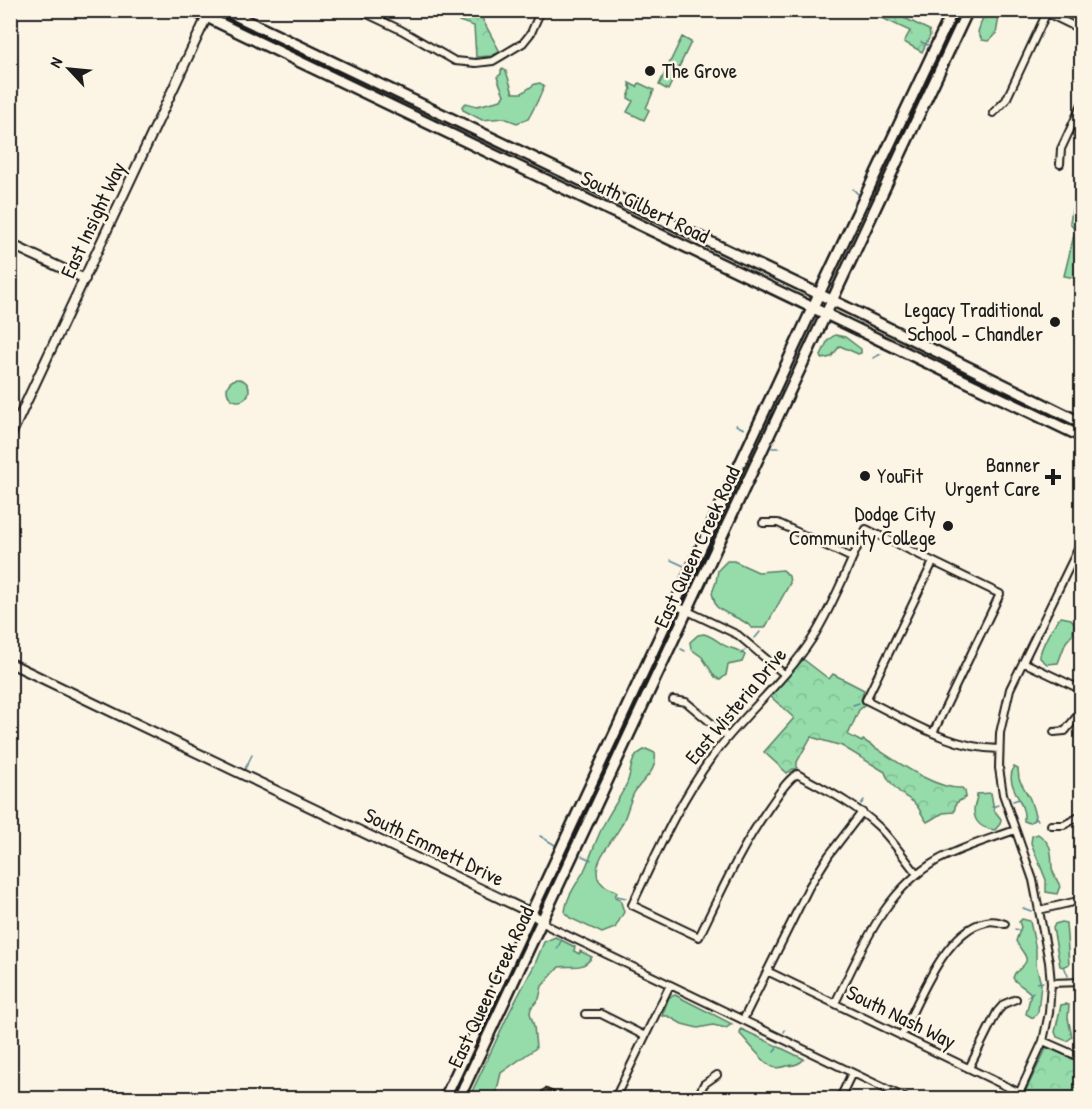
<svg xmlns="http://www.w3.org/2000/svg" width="1092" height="1109" viewBox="0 0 1092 1109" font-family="'Patrick Hand',sans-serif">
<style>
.grass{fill:#95dcaa;stroke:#587c63;stroke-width:1.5}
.forest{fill:url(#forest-crowns);stroke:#587c63;stroke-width:1.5}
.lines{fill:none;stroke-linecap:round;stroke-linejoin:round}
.stream{stroke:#598693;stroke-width:1.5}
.minor-casing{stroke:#1c1c1c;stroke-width:10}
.tertiary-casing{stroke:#1c1c1c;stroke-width:12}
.primary-casing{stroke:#1c1c1c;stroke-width:14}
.minor{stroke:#fcf5e5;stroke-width:6}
.tertiary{stroke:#fcf5e5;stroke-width:8}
.primary{stroke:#fcf5e5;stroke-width:9}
.poi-dot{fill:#1c1c1c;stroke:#fcf5e5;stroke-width:2}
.labels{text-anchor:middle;stroke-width:5;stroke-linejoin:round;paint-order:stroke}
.poi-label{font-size:21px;fill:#1c1c1c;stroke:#fcf5e5;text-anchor:end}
.street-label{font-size:21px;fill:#1c1c1c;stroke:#fcf5e5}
</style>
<defs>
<pattern id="forest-crowns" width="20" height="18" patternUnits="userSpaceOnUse" patternTransform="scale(1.5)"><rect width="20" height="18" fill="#95dcaa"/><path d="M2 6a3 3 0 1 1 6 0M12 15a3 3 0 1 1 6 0" fill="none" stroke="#80bc92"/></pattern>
</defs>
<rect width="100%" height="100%" fill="#fcf5e5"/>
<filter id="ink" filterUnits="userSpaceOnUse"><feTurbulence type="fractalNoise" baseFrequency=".0167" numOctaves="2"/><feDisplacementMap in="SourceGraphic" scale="12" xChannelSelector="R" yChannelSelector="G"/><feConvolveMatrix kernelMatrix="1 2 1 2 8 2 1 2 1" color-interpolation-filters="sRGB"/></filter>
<g filter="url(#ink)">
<path class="grass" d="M 682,37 L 691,42 L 668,90 L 659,85 Z
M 503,69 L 506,71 L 513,93 L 522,93 L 535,84 L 540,83 L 544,86 C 543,91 531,114 528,119 L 517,123 L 504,118 L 482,120 L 463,110 L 462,106 L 466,103 L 477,106 L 501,100 L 504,95 L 497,77 L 501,74 L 501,70 Z
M 629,83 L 637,87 L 639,83 L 654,90 L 646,108 L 649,110 L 644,120 L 627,112 L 633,101 L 628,98 L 631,89 Z
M 1081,190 L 1081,279 L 1064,276 L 1075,231 L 1070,222 L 1075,193 Z
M 835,335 L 845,337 L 861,349 L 861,353 L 858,354 L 840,346 L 831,357 L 822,359 L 821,355 L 828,340 Z
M227 390a11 11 0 1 1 22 0a11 11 0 1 1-22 0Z
M 727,561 L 734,561 L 758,572 L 783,570 L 789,576 L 790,583 L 765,628 L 752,628 C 742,617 726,616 716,606 L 712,593 L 716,582 L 718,570 Z
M 1061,617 L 1071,619 L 1074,623 L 1073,634 L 1066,642 L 1058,663 L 1047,664 L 1040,658 C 1039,650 1054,622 1061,617 Z
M 704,634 C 711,636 715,639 722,644 C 729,649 738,648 745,655 L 742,662 L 728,665 L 726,675 L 720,680 L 715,677 L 702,657 L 691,649 L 690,642 L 698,635 Z
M 646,749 L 655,753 C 658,772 642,779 634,793 C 629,803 627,814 622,824 C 615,839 592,860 598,878 C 601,886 610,888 617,892 L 615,897 L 620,899 L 624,912 L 615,928 L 602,933 L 570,918 L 565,913 C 566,897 576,885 584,871 C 592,854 597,836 606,820 C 613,807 621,796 627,783 C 633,769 628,757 646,749 Z
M 1014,767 L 1018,769 L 1019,779 L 1030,799 L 1035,815 L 1034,820 L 1029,823 L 1024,821 C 1024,820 1024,811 1023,810 C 1020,796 1005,782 1014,767 Z
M 991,793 L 994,810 L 1001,819 L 1000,824 L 995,830 C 983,829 974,823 974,810 C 974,805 977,800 977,794 Z
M 1038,834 C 1053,845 1051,851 1052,868 C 1053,873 1057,880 1060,886 L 1057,894 L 1046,892 L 1046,880 L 1031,843 L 1032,836 Z
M 1022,919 L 1030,921 L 1036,950 L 1036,965 L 1041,984 L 1038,1012 L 1033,1018 L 1026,1014 L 1031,994 C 1026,987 1017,985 1013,978 L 1015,973 C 1035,957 1024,958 1016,941 L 1021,927 L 1019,922 Z
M 1062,922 L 1066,923 L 1069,964 L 1063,967 L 1060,966 L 1053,928 L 1055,924 Z
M 555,937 L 575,947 L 574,951 L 579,954 L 580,951 L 592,957 C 582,971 573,965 559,967 L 542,986 L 539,999 L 531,1008 L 530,1013 L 534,1026 L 536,1048 L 501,1073 L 495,1098 L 469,1098 L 511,1009 L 535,964 L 544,942 Z
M 675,995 L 732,1024 L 726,1028 L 713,1025 L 698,1028 L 682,1024 L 668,1016 L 662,1016 L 669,997 Z
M 1066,1004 L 1069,1005 L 1068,1018 L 1072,1037 L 1067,1041 L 1057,1037 L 1055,1032 L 1061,1005 Z
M 741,1029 C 763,1039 783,1049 804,1059 C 799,1065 794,1065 787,1066 C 782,1067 777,1069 773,1067 C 765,1065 747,1041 740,1034 Z"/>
<path class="forest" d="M 870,10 L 890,11 L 929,30 L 930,36 L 922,52 L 904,42 L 910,31 L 869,12 Z
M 439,11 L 478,11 L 500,52 L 491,56 L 476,57 L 474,26 L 459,21 Z
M 985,11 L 1000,11 L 996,34 L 988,41 L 982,40 L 978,32 Z
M 803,659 L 829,679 L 833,674 L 864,690 L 861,700 L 864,706 L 859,710 L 848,735 L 862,742 L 863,740 C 889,755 932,790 962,788 L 965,791 L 966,797 L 956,803 L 954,812 L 943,813 L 927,822 C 922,816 921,811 917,806 C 914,801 910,800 906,797 C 898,792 887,780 885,772 L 842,746 L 811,737 L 797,762 L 797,769 L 793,769 L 787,773 L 764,752 L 794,718 L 770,696 Z
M 1047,1047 L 1081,1063 L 1081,1098 L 1022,1098 Z"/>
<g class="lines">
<path class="stream" d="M 940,10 L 943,13
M 921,42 L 928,45
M 853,189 L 858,194
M 873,358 L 881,354
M 736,425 L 744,429
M 772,448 L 779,448
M 671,560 L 684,566
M 755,638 L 760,632
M 681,649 L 685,651
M 741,654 L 745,650
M 853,705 L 859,703
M 245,769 L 252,755
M 1013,801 L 1019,799
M 861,804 L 864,800
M 992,807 L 998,805
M 1034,818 L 1038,820
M 540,836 L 555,845
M 582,856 L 591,860
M 617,896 L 626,898
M 1023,908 L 1031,911
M 1015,929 L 1020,931
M 557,949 L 561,941
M 1064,966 L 1068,976
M 1037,983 L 1043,982
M 1027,997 L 1033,992
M 784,1032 L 785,1030
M 774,1052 L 777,1047"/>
<g class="minor-casing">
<path id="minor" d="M 359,10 L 401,30 L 455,61 L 476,63 L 493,61 L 523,43 L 531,33 L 541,10
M 1047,13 L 1082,30
M 993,113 L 1006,100 L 1048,10
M 1060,164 L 1061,149 L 1082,104
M 763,523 L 778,523 L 852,558
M 933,562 L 866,700 C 909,721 950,748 999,749
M 675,605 L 738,635 L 784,674
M 1023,662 L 1082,690
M 673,700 L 686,702 L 728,737
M 1054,732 L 1065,731 L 1082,710
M 1051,825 L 1064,825 L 1082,815
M 917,874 C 904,858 893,841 879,827 C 855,804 826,790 797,774 C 786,781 778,795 770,806 C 741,847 721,892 699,937 L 632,905 C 656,855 678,803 712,757 C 742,716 784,682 812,639 C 834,605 848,565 866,529 L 1000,594 L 933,733
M 1039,910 L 1082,900
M 540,920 L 550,927 L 905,1098
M 767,971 L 1020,1093
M 1051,983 L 1082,982
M 835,1003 C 862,950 883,891 938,860 C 962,847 990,839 1015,830
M 585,1014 L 601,1014 L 645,1036
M 743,1020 L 809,887 L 829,855 L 862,812
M 901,1036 C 919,1001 945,930 986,922 C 993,920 999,922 1005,924
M 1043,1041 L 1082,1058
M 969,1068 L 997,1012 L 1004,1004 L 1016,999
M 543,1098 L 546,1093 L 556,1098
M 615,1098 L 670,985
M 697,1098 L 704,1084 L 717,1075
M 840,1098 L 852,1073
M 1017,1098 L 1043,1041 L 1049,1013 L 1051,983 L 1049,962 L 1033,880 L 1003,794 L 999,768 L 1000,733 L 1010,689 L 1082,541"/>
</g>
<g class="tertiary-casing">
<path id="tertiary" d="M 10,244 L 85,279
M 10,437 L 210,10
M 10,663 L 531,913 L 538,918"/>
</g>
<g class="primary-casing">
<path id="primary" d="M 192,10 L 1082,437
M 224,10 L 844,306 L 1082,423
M 445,1098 L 819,294 L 953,10
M 459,1098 L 968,10"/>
</g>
<use href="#minor" class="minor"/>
<use href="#tertiary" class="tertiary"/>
<use href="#primary" class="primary"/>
</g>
</g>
<g class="poi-dot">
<circle cx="650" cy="71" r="6"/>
<circle cx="1055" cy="322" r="6"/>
<circle cx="865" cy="476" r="6"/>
<path d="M1050 468h6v6h6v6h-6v6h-6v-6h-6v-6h6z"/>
<circle cx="948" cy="526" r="6"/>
</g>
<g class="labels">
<g class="poi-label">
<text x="662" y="78" text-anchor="start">The Grove</text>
<text x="1043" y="317">Legacy Traditional<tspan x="1043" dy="24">School - Chandler</tspan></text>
<text x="1040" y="472">Banner<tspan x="1040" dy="24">Urgent Care</tspan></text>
<text x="877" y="483" text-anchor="start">YouFit</text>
<text x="936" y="521">Dodge City<tspan x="936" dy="24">Community College</tspan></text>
</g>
<g class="street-label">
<text transform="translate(645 207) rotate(26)" y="7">South Gilbert Road</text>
<text transform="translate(93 220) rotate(-65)" y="7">East Insight Way</text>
<text transform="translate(697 547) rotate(-65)" y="7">East Queen Creek Road</text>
<text transform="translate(736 706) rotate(-50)" y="7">East Wisteria Drive</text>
<text transform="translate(434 847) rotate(26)" y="7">South Emmett Drive</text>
<text transform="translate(491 987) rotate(-65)" y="7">East Queen Creek Road</text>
<text transform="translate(901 1017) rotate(26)" y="7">South Nash Way</text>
</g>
</g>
<rect width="1092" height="1109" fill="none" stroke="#fcf5e5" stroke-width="36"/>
<rect x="18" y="18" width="1056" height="1073" fill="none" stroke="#1c1c1c" stroke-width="2" filter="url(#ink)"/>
<g transform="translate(69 69) rotate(296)" stroke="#fcf5e5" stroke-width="4.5" paint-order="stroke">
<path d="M0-4.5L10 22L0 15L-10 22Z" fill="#1c1c1c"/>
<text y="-9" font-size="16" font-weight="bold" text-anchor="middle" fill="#1c1c1c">N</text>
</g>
</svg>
